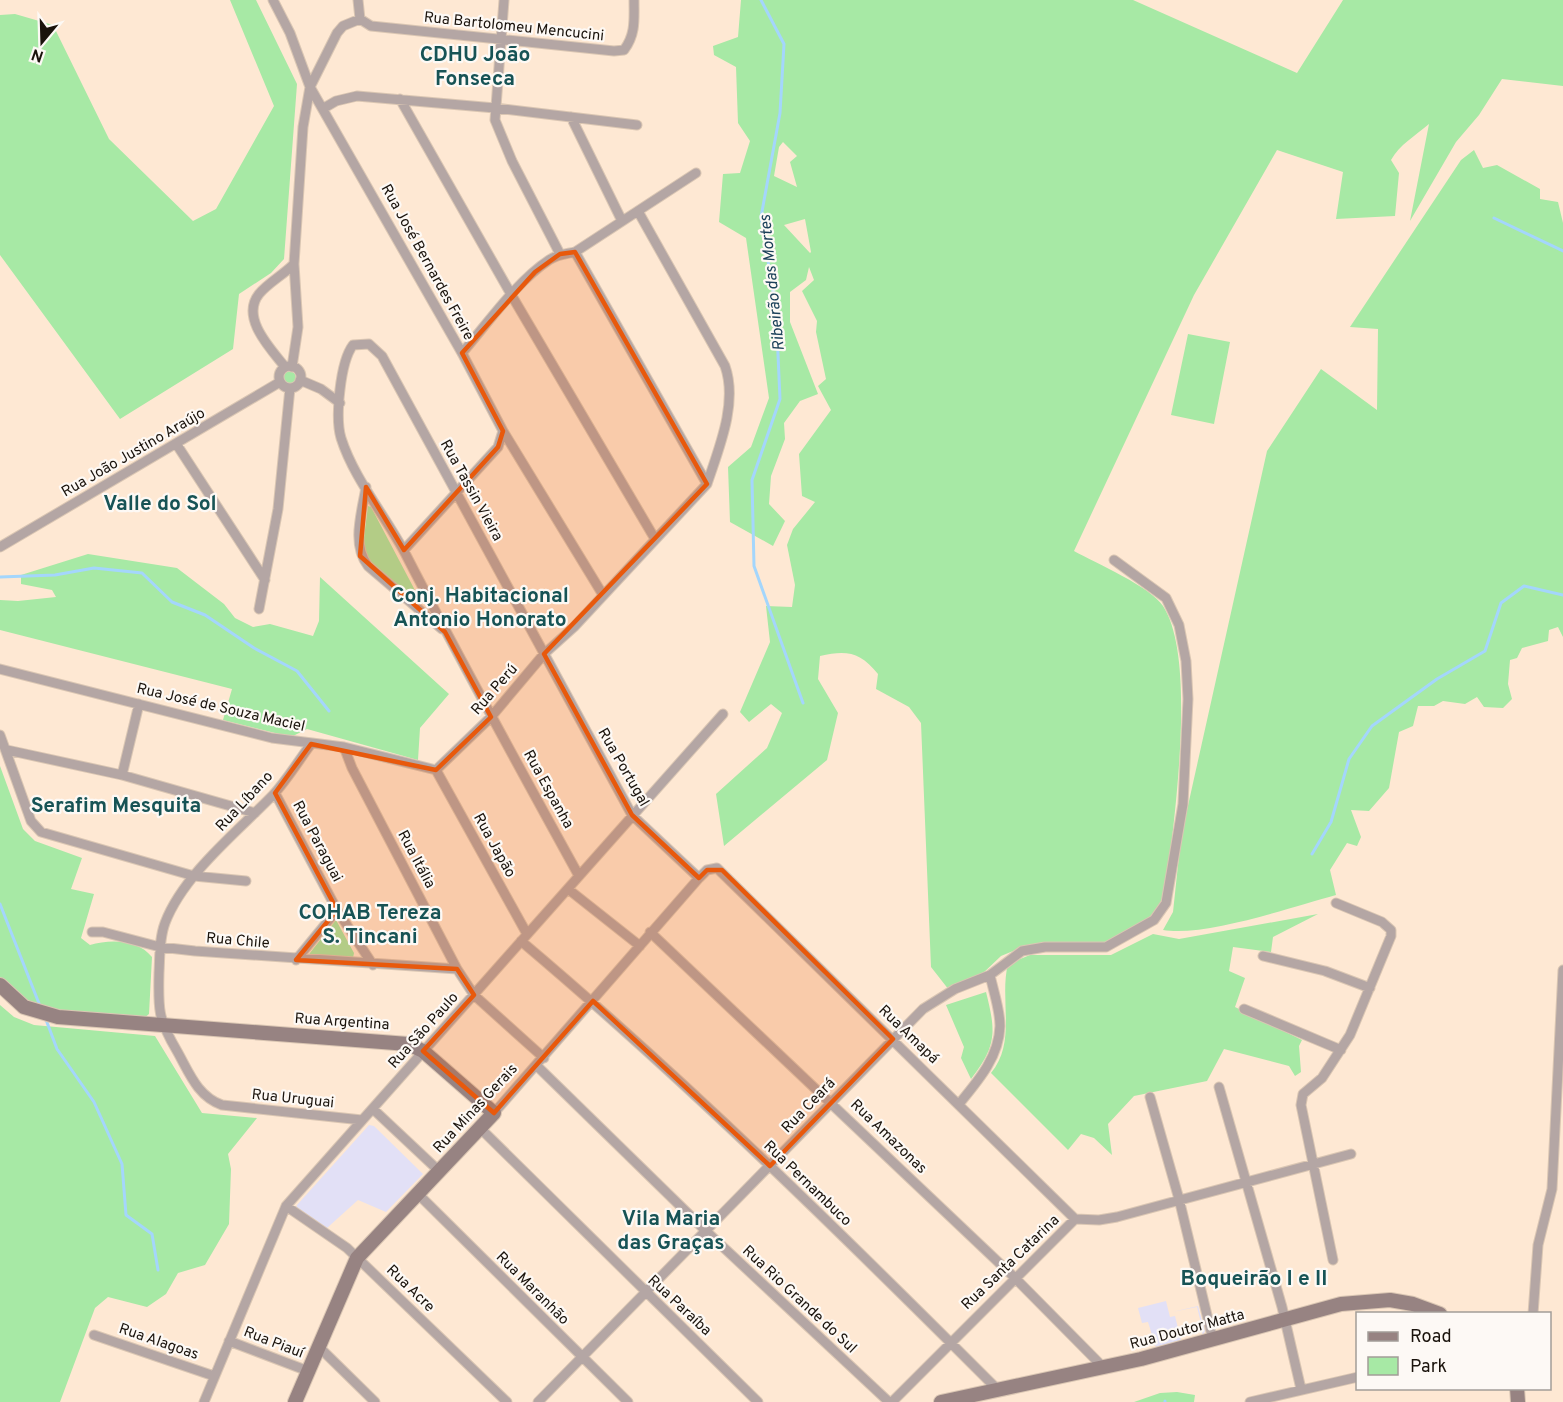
<svg xmlns="http://www.w3.org/2000/svg" width="1563" height="1402" viewBox="0 0 1563 1402" font-family="Overpass,sans-serif">
<style>
.education{fill:#e2e0f6}
.green{fill:#a7e9a5;fill-rule:evenodd}
.lines{fill:none;stroke-linecap:round;stroke-linejoin:round}
.stream{stroke:#a4d6fc;stroke-width:3}
.street-casing{stroke:#dac6b3;stroke-width:11}
.secondary-casing{stroke:#dac6b3;stroke-width:16}
.street{stroke:#b4a6a4;stroke-width:9}
.secondary{stroke:#978382;stroke-width:14}
.marked{fill:#e8590c;fill-opacity:0.2;stroke:#e8590c;stroke-width:4.5;stroke-linejoin:round}
.labels{text-anchor:middle;stroke-width:4.5;stroke-linejoin:round;paint-order:stroke}
.street-label{font-size:15px;fill:#1a130c;stroke:#fdf9f5}
.water-label{font-size:16px;font-style:italic;fill:#1b4059;stroke:#fdf9f5}
.district-label{font-size:21px;font-weight:bold;fill:#175355;stroke:#fdf9f5}
</style>
<rect width="100%" height="100%" fill="#fee8d3"/>
<path class="education" d="M 369,1125 L 374,1126 L 423,1174 L 386,1212 L 358,1200 L 327,1228 L 296,1209 L 297,1205 Z
M 1166,1301 L 1170,1317 L 1175,1316 L 1181,1340 L 1157,1347 L 1158,1350 L 1200,1339 L 1203,1331 L 1197,1307 L 1172,1312 L 1198,1306 L 1205,1331 L 1201,1339 L 1157,1351 L 1148,1322 L 1142,1323 L 1138,1308 Z"/>
<path class="green" d="M 230,0 L 256,0 L 297,84 L 284,259 L 271,273 L 239,294 L 233,349 L 120,419 L 0,255 L 0,15 L 15,14 L 53,25 L 109,139 L 193,221 L 216,209 L 274,106 Z
M 741,0 L 1133,0 L 1297,73 L 1343,0 L 1563,0 L 1563,86 L 1502,79 L 1479,115 L 1456,142 L 1410,221 L 1429,124 C 1414,137 1400,144 1391,160 L 1399,173 L 1395,216 L 1336,219 L 1343,172 L 1277,150 L 1194,295 L 1074,551 C 1096,563 1151,587 1163,606 C 1198,660 1173,825 1166,891 L 1160,905 L 1150,918 L 1109,945 L 1028,945 L 1001,956 L 980,976 L 949,990 L 931,967 L 921,723 L 909,707 L 876,689 L 878,674 C 860,652 847,650 820,656 L 818,679 L 838,713 L 827,760 L 724,846 L 716,794 L 767,748 L 782,713 L 771,704 L 749,722 L 740,712 L 770,642 L 766,606 L 792,607 L 795,585 L 787,545 L 793,529 L 815,502 L 802,496 L 799,454 L 831,410 L 818,386 L 826,379 L 816,332 L 817,321 L 802,291 L 814,280 L 809,267 L 806,280 L 790,292 L 790,322 L 818,394 L 800,401 L 784,423 L 785,439 L 771,476 L 769,504 L 785,521 L 773,546 L 730,522 L 728,467 L 751,447 L 769,398 L 746,238 L 719,222 L 723,174 L 740,173 L 750,141 L 738,123 L 736,67 L 714,55 L 713,46 L 738,37 ZM 783,142 L 797,156 L 790,162 L 797,187 L 774,176 L 779,147 ZM 805,219 L 811,252 L 810,253 L 784,225 Z
M 1474,150 L 1483,168 L 1497,165 L 1540,189 L 1540,199 L 1558,202 L 1563,223 L 1563,637 L 1558,627 L 1549,630 L 1548,641 L 1522,648 L 1517,658 L 1510,660 L 1508,684 L 1512,699 L 1503,708 L 1484,707 L 1477,697 L 1465,704 L 1443,701 L 1434,706 L 1418,706 L 1413,726 L 1399,732 L 1389,788 L 1369,811 L 1351,810 L 1361,837 L 1357,846 L 1347,843 L 1330,870 L 1336,895 C 1291,907 1206,937 1163,930 L 1173,912 L 1181,837 L 1267,451 L 1321,369 L 1377,410 L 1378,329 L 1350,327 L 1461,160 Z
M 1188,334 L 1230,342 L 1214,424 L 1171,415 Z
M282 378a7 7 0 1 1 14 0a7 7 0 1 1-14 0Z
M 368,506 L 371,507 L 418,596 L 415,602 L 366,560 L 362,553 Z
M 88,554 L 177,568 L 224,604 L 235,618 L 253,627 L 270,624 L 313,636 L 319,621 L 320,577 L 449,694 L 420,728 L 418,760 L 307,729 L 291,737 L 223,720 L 232,689 L 0,630 L 0,600 L 18,601 L 56,597 L 52,590 L 21,584 L 21,575 Z
M 0,766 L 23,829 L 35,841 L 82,858 L 71,889 L 94,894 L 81,938 L 90,945 C 110,939 138,939 152,957 L 149,1014 L 143,1019 L 47,1009 L 28,1003 L 0,980 Z
M 1318,914 L 1273,937 L 1271,952 L 1233,947 L 1229,971 L 1245,978 L 1235,1007 L 1302,1040 L 1299,1046 L 1301,1072 L 1295,1076 L 1289,1066 L 1224,1049 L 1207,1081 L 1134,1096 L 1108,1124 L 1112,1155 L 1094,1138 L 1081,1134 L 1068,1150 L 991,1073 C 1017,1042 999,999 1008,964 L 1030,955 L 1111,955 L 1153,934 L 1179,939 Z
M 336,920 L 354,953 L 353,958 L 306,958 Z
M 986,992 C 996,1032 997,1045 971,1079 L 961,1058 L 964,1047 L 946,1005 Z
M 0,1005 L 14,1017 L 34,1025 L 155,1036 L 202,1113 L 257,1118 L 228,1154 L 231,1169 L 229,1224 L 205,1265 L 178,1273 L 166,1294 L 147,1307 L 108,1297 L 95,1308 L 60,1402 L 0,1402 Z
M 1177,1392 L 1195,1395 L 1194,1402 L 1134,1402 L 1160,1393 Z"/>
<g class="lines">
<path class="stream" d="M 761,0 L 784,44 L 780,113 L 761,217 L 776,310 L 780,399 L 752,480 L 754,566 L 803,703
M 1494,218 L 1563,251
M 0,577 L 55,575 L 94,568 L 142,573 L 172,602 L 205,615 L 254,648 L 297,671 L 329,711
M 1312,854 L 1331,822 L 1349,759 L 1372,726 L 1437,679 L 1485,651 L 1501,603 L 1524,586 L 1563,595
M 0,904 L 40,1006
M 45,1017 L 57,1049 L 94,1102 L 122,1164 L 126,1215 L 152,1234 L 158,1270
M 1165,1402 L 1165,1401"/>
<g class="street-casing">
<path id="street" d="M 273,0 L 290,33 L 310,87 L 462,353 L 503,431 L 603,595
M 358,0 L 360,19 L 371,26 L 614,51 L 624,50 C 636,34 634,19 634,0
M 504,0 L 495,120 L 512,161 L 560,254
M 400,99 L 512,296 L 655,539
M 324,108 L 336,101 L 357,96 L 495,108 L 637,125
M 571,117 L 622,221
M 639,213 L 725,366 C 738,403 719,448 707,484
M 462,353 C 487,324 517,281 549,260 C 558,254 566,254 575,252 L 696,173
M279 377a11 11 0 1 1 22 0a11 11 0 1 1-22 0Z
M 285,367 C 271,349 240,318 259,294 C 268,283 283,275 294,264 L 303,127 L 310,87 L 337,33 L 343,26 L 360,19
M 292,367 L 298,327 L 294,264
M 300,380 L 321,389 L 340,403
M 177,445 L 265,580
M 366,487 C 362,512 351,544 368,566 L 442,629
M 0,547 L 280,382
M 404,550 L 498,447 L 503,431
M 259,609 L 278,509 L 290,388
M 0,669 L 272,738 L 344,747 L 436,770
M 0,735 L 31,821 L 41,832 L 194,876 L 246,881
M 311,744 C 299,760 287,780 273,795 C 238,831 183,875 165,923 C 159,939 160,957 159,973 C 158,1009 158,1019 177,1051 C 189,1072 197,1096 222,1105 L 362,1120
M 344,747 L 352,768 L 457,969 L 474,995 L 544,1058
M 7,750 L 122,775 L 255,813
M 436,770 L 491,717 L 544,654 L 574,627 L 707,484 L 575,252
M 436,770 L 527,934
M 122,775 L 139,704
M 275,793 L 337,910 L 373,965
M 579,876 C 520,769 461,662 405,553 C 385,515 354,479 341,438 C 335,418 340,362 353,345 L 369,344 L 382,356 L 632,815 L 699,878
M 568,889 L 640,946
M 92,932 L 103,932 L 160,947 L 195,951 L 457,969
M 650,932 L 1014,1277 L 1103,1367
M 521,941 C 688,1082 844,1236 999,1391
M 1263,956 L 1325,971 L 1370,988
M 296,960 L 337,910
M 1244,1009 L 1341,1050
M 537,1066 L 707,1232 L 889,1402
M 1219,1087 L 1282,1307 L 1301,1389
M 1150,1097 L 1179,1199 L 1213,1340
M 959,1104 C 978,1081 999,1057 1000,1026 C 1000,1009 993,990 990,975
M 373,1109 L 439,1171
M 494,1113 L 699,878 L 707,870 L 717,868 L 1075,1219
M 481,1129 L 758,1402
M 418,1194 L 628,1402
M 286,1206 L 347,1248 L 507,1402
M 1333,1260 L 1301,1105 L 1303,1094 L 1322,1078 L 1350,1035 L 1391,936 L 1391,930 L 1382,922 L 1336,903
M 1533,1314 L 1538,1245 L 1552,1189 L 1563,970
M 94,1335 L 214,1376
M 229,1341 L 308,1371
M 318,1346 L 375,1402
M 204,1402 L 286,1206 L 723,714
M 538,1402 L 923,1009 L 955,989 L 990,975 L 1022,951 L 1045,947 L 1106,947 L 1154,920 L 1166,903 L 1183,804 L 1188,699 L 1186,661 L 1179,625 L 1166,598 L 1114,560
M 892,1402 L 1075,1219 L 1099,1220 L 1117,1217 L 1351,1154
M 1250,1402 L 1358,1377"/>
</g>
<g class="secondary-casing">
<path id="secondary" d="M 0,985 L 24,1007 L 58,1017 L 408,1044 L 423,1051 L 494,1113 L 357,1258 L 295,1402
M 1517,1388 L 1518,1402
M 941,1402 L 1141,1359 L 1341,1304 L 1390,1300 L 1413,1304 L 1440,1314"/>
</g>
<use href="#street" class="street"/>
<use href="#secondary" class="secondary"/>
</g>
<path class="marked" d="M 575,252 L 707,484 L 544,654 L 632,815 L 699,878 L 707,870 L 722,870 L 893,1039 L 770,1166 L 593,1001 L 494,1113 L 423,1051 L 474,995 L 457,969 L 296,960 L 337,910 L 275,793 L 311,744 L 436,770 L 491,717 L 445,632 L 360,556 L 366,487 L 404,550 L 498,447 L 503,431 L 462,353 L 535,272 L 560,254 Z"/>
<g class="labels">
<g class="street-label">
<text transform="translate(514 26) rotate(6)" y="5">Rua Bartolomeu Mencucini</text>
<text transform="translate(428 262) rotate(61)" y="5">Rua José Bernardes Freire</text>
<text transform="translate(133 452) rotate(-30)" y="5">Rua João Justino Araújo</text>
<text transform="translate(472 490) rotate(61)" y="5">Rua Tassin Vieira</text>
<text transform="translate(494 689) rotate(-49)" y="5">Rua Perú</text>
<text transform="translate(221 707) rotate(13)" y="5">Rua José de Souza Maciel</text>
<text transform="translate(624 767) rotate(60)" y="5">Rua Portugal</text>
<text transform="translate(549 789) rotate(61)" y="5">Rua Espanha</text>
<text transform="translate(244 801) rotate(-47)" y="5">Rua Líbano</text>
<text transform="translate(318 841) rotate(62)" y="5">Rua Paraguai</text>
<text transform="translate(495 845) rotate(61)" y="5">Rua Japão</text>
<text transform="translate(417 859) rotate(62)" y="5">Rua Itália</text>
<text transform="translate(238 940) rotate(5)" y="5">Rua Chile</text>
<text transform="translate(342 1021) rotate(4)" y="5">Rua Argentina</text>
<text transform="translate(423 1030) rotate(-48)" y="5">Rua São Paulo</text>
<text transform="translate(909 1034) rotate(44)" y="5">Rua Amapá</text>
<text transform="translate(293 1098) rotate(6)" y="5">Rua Uruguai</text>
<text transform="translate(808 1105) rotate(-46)" y="5">Rua Ceará</text>
<text transform="translate(475 1108) rotate(-47)" y="5">Rua Minas Gerais</text>
<text transform="translate(889 1136) rotate(44)" y="5">Rua Amazonas</text>
<text transform="translate(808 1183) rotate(44)" y="5">Rua Pernambuco</text>
<text transform="translate(1010 1262) rotate(-44)" y="5">Rua Santa Catarina</text>
<text transform="translate(411 1288) rotate(44)" y="5">Rua Acre</text>
<text transform="translate(533 1288) rotate(45)" y="5">Rua Maranhão</text>
<text transform="translate(800 1299) rotate(43)" y="5">Rua Rio Grande do Sul</text>
<text transform="translate(680 1305) rotate(43)" y="5">Rua Paraíba</text>
<text transform="translate(1187 1329) rotate(-15)" y="5">Rua Doutor Matta</text>
<text transform="translate(159 1341) rotate(19)" y="5">Rua Alagoas</text>
<text transform="translate(274 1342) rotate(21)" y="5">Rua Piauí</text>
</g>
<g class="water-label">
<text transform="translate(771 283) rotate(-96)" y="6">Ribeirão das Mortes</text>
</g>
<g class="district-label">
<text x="475" y="61">CDHU João<tspan x="475" dy="24">Fonseca</tspan></text>
<text x="160" y="510">Valle do Sol</text>
<text x="480" y="602">Conj. Habitacional<tspan x="480" dy="24">Antonio Honorato</tspan></text>
<text x="116" y="812">Serafim Mesquita</text>
<text x="370" y="919">COHAB Tereza<tspan x="370" dy="24">S. Tincani</tspan></text>
<text x="671" y="1225">Vila Maria<tspan x="671" dy="24">das Graças</tspan></text>
<text x="1254" y="1285">Boqueirão I e II</text>
</g>
</g>
<rect x="1356" y="1312" width="195" height="78" fill="#fdf9f5" stroke="#a29d98" stroke-width="1.5"/>
<rect x="1368" y="1332" width="30" height="9" fill="#978382" stroke="#a29d98" stroke-width="1.5"/>
<text x="1410" y="1342" font-size="18" fill="#1a130c">Road</text>
<rect x="1368" y="1357" width="30" height="18" fill="#a7e9a5" stroke="#a29d98" stroke-width="1.5"/>
<text x="1410" y="1372" font-size="18" fill="#1a130c">Park</text>
<g transform="translate(42 42) rotate(199)" stroke="#fdf9f5" stroke-width="4.5" paint-order="stroke">
<path d="M0-4.5L10 22L0 15L-10 22Z" fill="#1a130c"/>
<text y="-9" font-size="16" font-weight="bold" text-anchor="middle" fill="#1a130c">N</text>
</g>
</svg>
